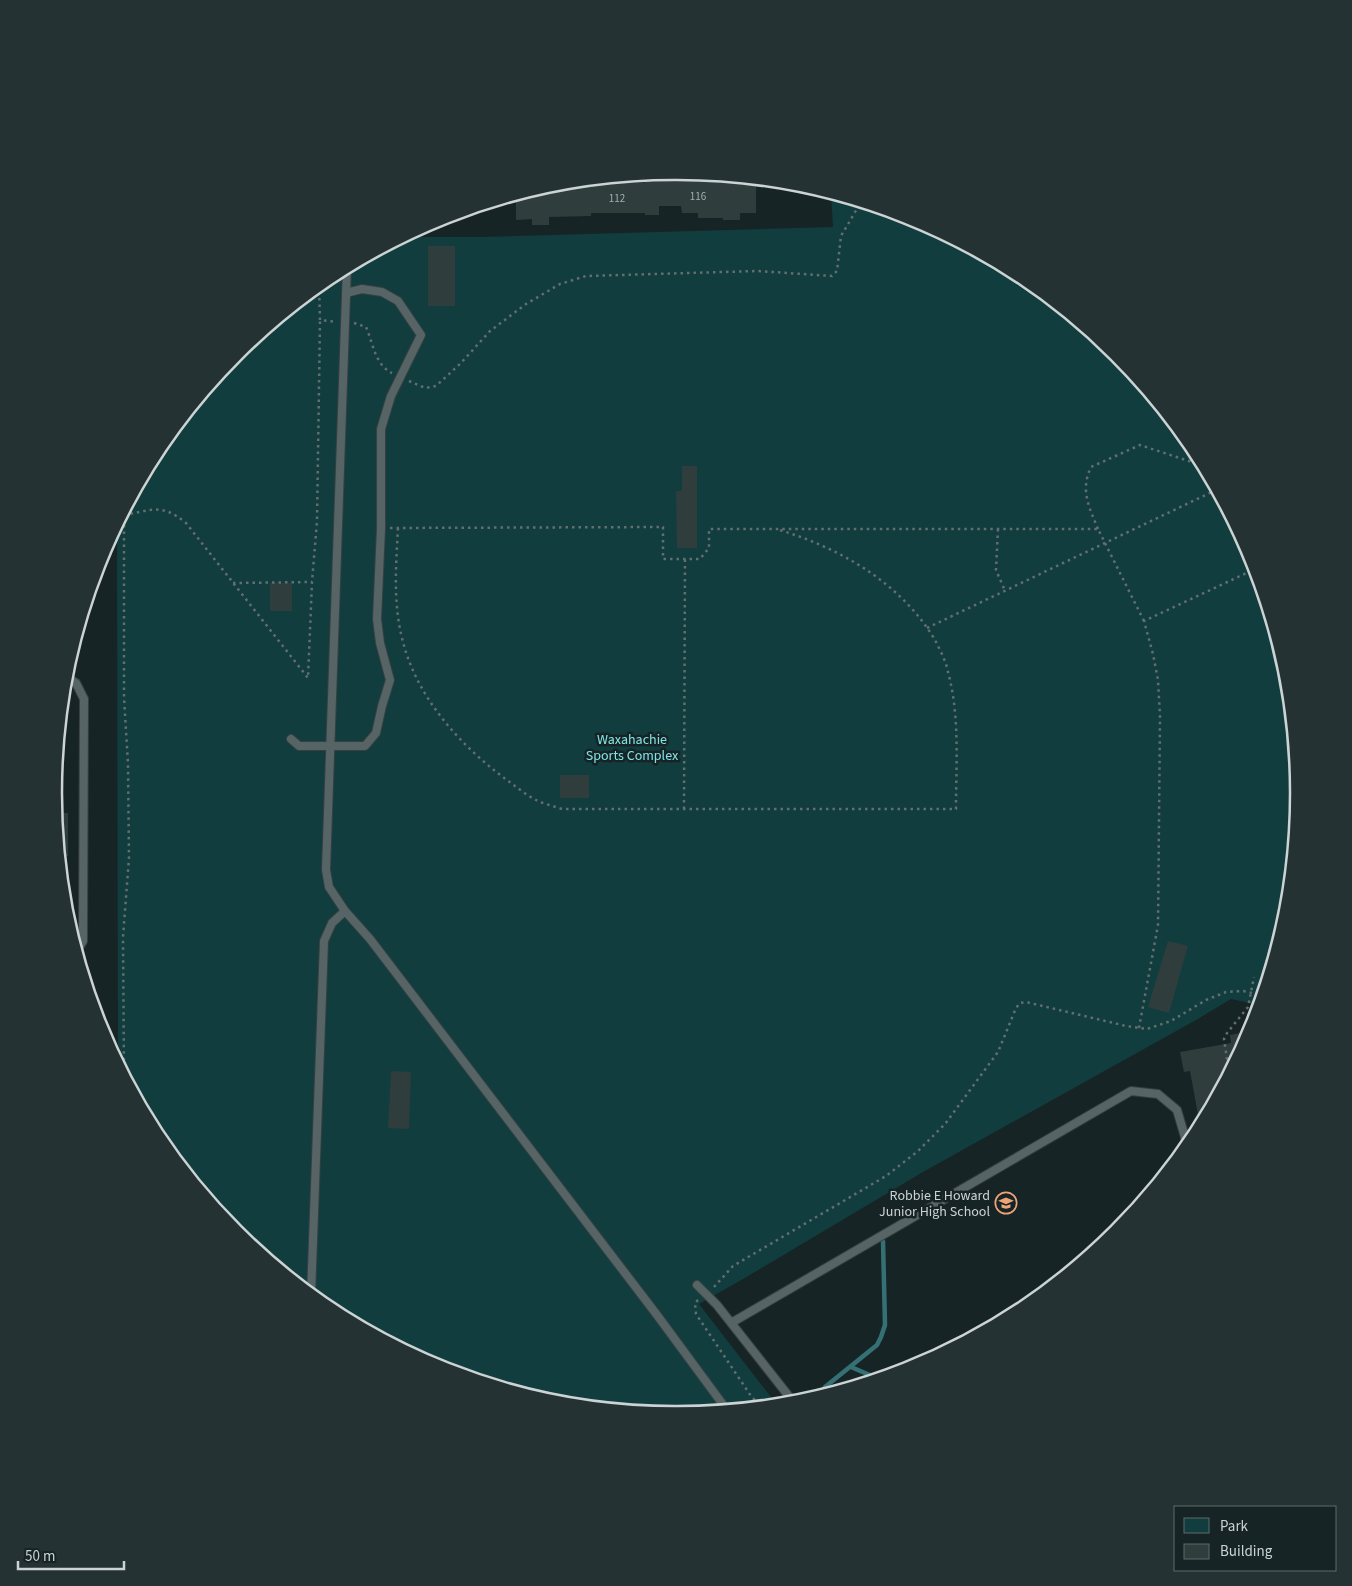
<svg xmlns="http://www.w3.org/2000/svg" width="1352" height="1586" viewBox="0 0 1352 1586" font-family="'Source Sans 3',sans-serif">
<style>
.green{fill:#113d3f}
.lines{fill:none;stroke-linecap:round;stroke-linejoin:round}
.stream{stroke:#357174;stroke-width:4.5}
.building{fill:#2f3d3d}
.service-casing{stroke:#374041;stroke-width:10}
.path{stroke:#646e6f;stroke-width:2.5;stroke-dasharray:2.5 4;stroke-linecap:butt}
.service{stroke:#566465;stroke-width:8}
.labels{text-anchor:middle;stroke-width:5;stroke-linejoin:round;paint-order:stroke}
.number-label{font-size:11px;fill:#a4aeae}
.park-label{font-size:14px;fill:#81e3e7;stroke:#172425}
.poi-label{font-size:14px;fill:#cbd3d4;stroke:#172425;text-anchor:end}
.rim{fill:none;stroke:#cbd3d4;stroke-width:2.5}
</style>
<rect width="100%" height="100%" fill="#172425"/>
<path class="green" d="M 831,193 L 914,218 L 1022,276 L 1116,353 L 1194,448 L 1251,555 L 1286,672 L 1298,793 L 1286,915 L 1259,1005 L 1231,999 L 1196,1020 L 923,1172 L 743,1279 L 699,1304 L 777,1405 L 676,1415 L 554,1403 L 438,1368 L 330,1310 L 236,1233 L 158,1138 L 118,1062 L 117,526 L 159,447 L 236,353 L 331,275 L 402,237 L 482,237 L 833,227 Z"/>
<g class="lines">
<path class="stream" d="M 851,1367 L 879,1379
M 825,1387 L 877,1345 L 881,1337 L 885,1325 L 883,1241"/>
</g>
<path class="building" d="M 645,175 L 715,175 L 715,177 L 732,176 L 756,179 L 756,213 L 740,213 L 740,220 L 723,220 L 723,218 L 698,218 L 698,213 L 682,213 L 681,206 L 659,206 L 659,215 L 645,215 L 645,213 L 591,213 L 591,216 L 549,217 L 549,225 L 532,225 L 532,219 L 516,220 L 516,195 L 555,183 L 618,176 L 618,183 L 645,183 Z
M 428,246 L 455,246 L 455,306 L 428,306 Z
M 682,466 L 697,466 L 697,548 L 677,548 L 676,491 L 682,491 Z
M 270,583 L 292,583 L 292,611 L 270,611 Z
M 560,775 L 589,775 L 589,798 L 560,798 Z
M 56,813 L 68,813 L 68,856 L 60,856 Z
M 1168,941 L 1188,946 L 1169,1013 L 1148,1007 Z
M 1251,1031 L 1246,1041 L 1200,1126 L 1190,1071 L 1184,1072 L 1180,1052 L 1231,1043 L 1230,1035 Z
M 391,1071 L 411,1072 L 409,1129 L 388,1128 Z"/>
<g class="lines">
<g class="service-casing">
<path id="service" d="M 65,676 L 76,683 L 84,699 L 83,941 L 77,951
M 291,739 L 299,746 L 365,746 L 376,733 L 382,706 L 390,680 L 380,643 L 377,619 L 381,528 L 381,429 L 391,396 L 421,335 L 398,301 L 382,292 L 362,289 L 346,293
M 345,911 L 370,939 L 657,1315 L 727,1410
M 697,1285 L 717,1305 L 795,1404
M 311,1295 L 324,941 L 332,923 L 345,911 L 329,887 L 326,870 L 347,267
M 731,1323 L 1131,1091 L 1158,1094 L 1177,1110 L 1185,1137 L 1185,1150"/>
</g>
<path class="path" d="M 319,285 L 320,320 L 336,322
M 354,323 L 366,327 C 373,343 375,365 392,373
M 409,381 L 425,388 L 436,386 L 461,363 L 490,331 L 526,304 L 560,284 L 586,276 L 758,271 L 832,276 L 837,271 L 841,236 L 861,202
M 124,512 L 124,697 L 128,764 L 129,858 L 123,937 L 124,1074
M 124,515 C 152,510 162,503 186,523 L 308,678 L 312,582 L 317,521 L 320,320
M 390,528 L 663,527 L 663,559 L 700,559 L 709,548 L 709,529 L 1098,529 L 1144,621
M 398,528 C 396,564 393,602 402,638 C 416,698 462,748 511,783 C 519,789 528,796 536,800 C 544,804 553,806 562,809 L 956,809 C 956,764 960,716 948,672 C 946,661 940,650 935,640 C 901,583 839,547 776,529
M 998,529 L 996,570 L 1005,591
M 1098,529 C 1089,507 1080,490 1091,467 L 1140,445 L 1204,466
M 233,583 L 312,582
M 927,628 L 1216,490
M 684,809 L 685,559
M 1139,1028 L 1158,925 L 1160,716 L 1158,680 L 1153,654 L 1144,621 L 1255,569
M 1228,1066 L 1224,1039 L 1227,1033 L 1248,1007 L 1254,977
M 714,1287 L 733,1266 L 886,1176 L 918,1151 L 945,1124 L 998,1052 L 1016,1008 L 1020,1003 L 1026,1002 L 1126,1026 L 1147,1029 L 1171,1021 L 1206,1000 L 1226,992 L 1243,991 L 1262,995
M 698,1300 L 695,1303 L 696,1314 L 751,1396 L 761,1407"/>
<use href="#service" class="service"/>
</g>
<defs>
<g id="school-ring" transform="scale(1.125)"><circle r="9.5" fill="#172425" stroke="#efa378" stroke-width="1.5"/><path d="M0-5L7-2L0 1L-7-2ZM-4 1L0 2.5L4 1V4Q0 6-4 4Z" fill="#efa378"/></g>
</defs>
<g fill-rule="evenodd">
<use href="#school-ring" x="1006" y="1203"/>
</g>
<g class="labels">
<g class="number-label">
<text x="698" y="200">116</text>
<text x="617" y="202">112</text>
</g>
<g class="park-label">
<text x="632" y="744">Waxahachie<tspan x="632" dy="16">Sports Complex</tspan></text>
</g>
<g class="poi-label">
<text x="990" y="1200">Robbie E Howard<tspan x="990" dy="16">Junior High School</tspan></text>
</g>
</g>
<path d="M0 0H1352V1586H0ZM675 180H677A613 613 0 0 1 1290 793V793A613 613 0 0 1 677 1406H675A613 613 0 0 1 62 793V793A613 613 0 0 1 675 180Z" fill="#253233" fill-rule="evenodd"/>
<path class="rim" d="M675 180H677A613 613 0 0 1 1290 793V793A613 613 0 0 1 677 1406H675A613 613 0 0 1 62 793V793A613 613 0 0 1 675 180Z"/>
<rect x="1174" y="1506" width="162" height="65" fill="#172425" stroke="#5f6a6b"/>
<rect x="1184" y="1518" width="25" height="15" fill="#113d3f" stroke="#5f6a6b"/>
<text x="1220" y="1531" font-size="15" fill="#cbd3d4">Park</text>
<rect x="1184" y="1544" width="25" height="15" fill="#2f3d3d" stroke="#5f6a6b"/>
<text x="1220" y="1556" font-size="15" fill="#cbd3d4">Building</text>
<path d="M18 1561v8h106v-8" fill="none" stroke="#cbd3d4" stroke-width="2.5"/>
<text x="25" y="1561" font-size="15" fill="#cbd3d4" stroke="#172425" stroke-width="4" paint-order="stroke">50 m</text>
</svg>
